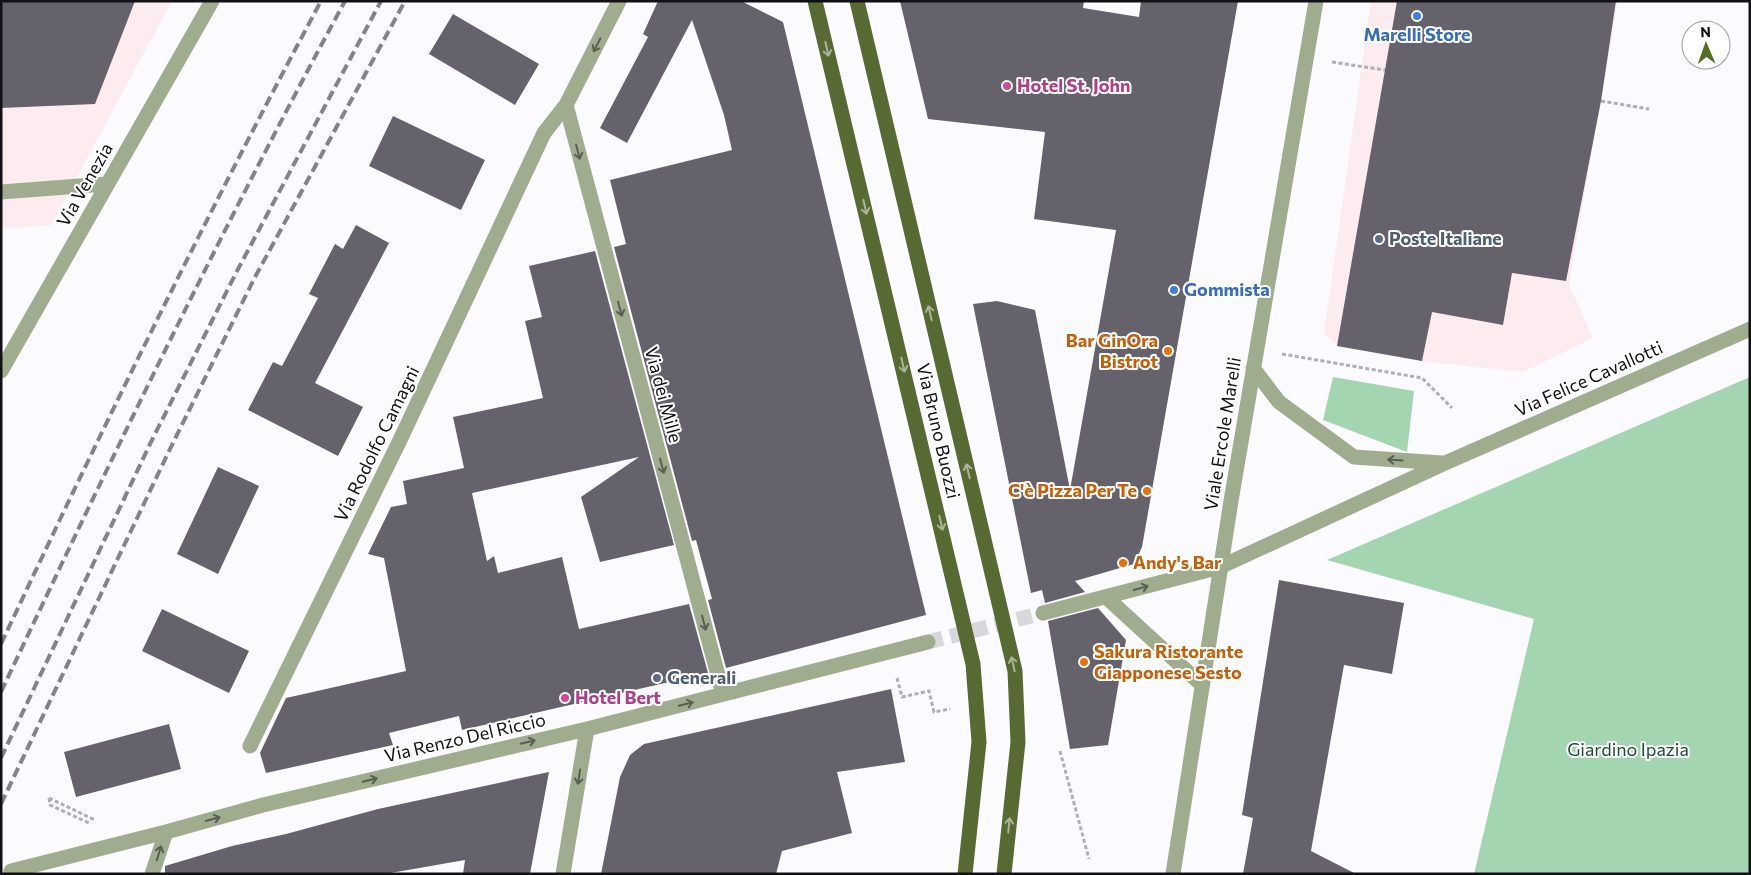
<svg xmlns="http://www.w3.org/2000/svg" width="1751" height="875" viewBox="0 0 1751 875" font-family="Commissioner,sans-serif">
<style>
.commercial{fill:#fcecf0}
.green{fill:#a4d5b1}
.building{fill:#65626c}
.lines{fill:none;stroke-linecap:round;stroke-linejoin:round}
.minor-tunnel{stroke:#d8d7dc;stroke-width:15;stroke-dasharray:15 8;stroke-linecap:butt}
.path{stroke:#afaeb3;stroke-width:3;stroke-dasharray:4 2.5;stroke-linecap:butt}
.minor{stroke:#a0ac8e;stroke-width:15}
.major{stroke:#576a32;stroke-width:15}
.rail{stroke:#848387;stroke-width:4;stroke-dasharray:10 5;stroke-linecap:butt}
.oneway{stroke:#585e51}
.oneway2{stroke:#abb498}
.shop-dot{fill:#3f7fe0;stroke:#fff;stroke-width:2}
.hotel-dot{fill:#d1479c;stroke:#fff;stroke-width:2}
.service-dot{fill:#5c6f8a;stroke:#fff;stroke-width:2}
.food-dot{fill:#e8710a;stroke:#fff;stroke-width:2}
.labels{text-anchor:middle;stroke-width:4;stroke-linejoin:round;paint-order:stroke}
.shop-label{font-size:18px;font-weight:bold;fill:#366cbe;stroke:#fff}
.hotel-label{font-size:18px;font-weight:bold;fill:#b23c85;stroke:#fff;text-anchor:start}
.street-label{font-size:18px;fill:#111014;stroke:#fff}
.service-label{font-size:18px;font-weight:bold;fill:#4e5e75;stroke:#fff;text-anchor:start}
.food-label{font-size:18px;font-weight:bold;fill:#c56008;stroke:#fff;text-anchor:end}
.park-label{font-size:18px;fill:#1c4e2f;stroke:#fff}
</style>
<rect width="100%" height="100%" fill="#fbfaff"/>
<path class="commercial" d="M 1,1 L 172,1 L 51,225 L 1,229 Z
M 1371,1 L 1618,1 L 1569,284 L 1593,338 L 1523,372 L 1422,361 L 1337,346 L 1324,333 Z"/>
<path class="green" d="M 1333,377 L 1414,391 L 1407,452 L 1323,420 Z
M 1750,377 L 1750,874 L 1474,874 L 1534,619 L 1327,560 Z"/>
<path class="building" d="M 1,1 L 135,1 L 95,104 L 1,108 Z
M 658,1 L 741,1 L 783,22 L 926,615 L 726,668 L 708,600 L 712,599 L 696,540 L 692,541 L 614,247 L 626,244 L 610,180 L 732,150 L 724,115 L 692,20 L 627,143 L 600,128 L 648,37 L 643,34 Z
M 900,1 L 1084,1 L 1083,8 L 1139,17 L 1141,1 L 1238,1 L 1142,547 L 1134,564 L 1075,581 L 1085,592 L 1045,603 L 1042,590 L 1031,593 L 973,304 L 997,301 L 1035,310 L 1070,490 L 1116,230 L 1034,219 L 1045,132 L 928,119 Z
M 1397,1 L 1616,1 L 1601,101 L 1566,281 L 1512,273 L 1503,325 L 1432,312 L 1422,361 L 1337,346 Z
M 453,14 L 539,64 L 515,105 L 429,54 Z
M 393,116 L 485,160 L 461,210 L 369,166 Z
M 356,225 L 389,243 L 315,383 L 363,407 L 338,456 L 248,410 L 273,362 L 282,366 L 318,298 L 309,294 L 335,244 L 343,249 Z
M 595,251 L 674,545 L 600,562 L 581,497 L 639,457 L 472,493 L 487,561 L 494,556 L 498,573 L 562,557 L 579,629 L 689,604 L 708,673 L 462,730 L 459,716 L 389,733 L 393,745 L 266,773 L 260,753 L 286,698 L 406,671 L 384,558 L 368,554 L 391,507 L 407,504 L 403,481 L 464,468 L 453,417 L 543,398 L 525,321 L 542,317 L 529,266 Z
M 218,467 L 259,486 L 218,574 L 177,554 Z
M 1279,580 L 1404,603 L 1392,674 L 1344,665 L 1311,851 L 1356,874 L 1243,874 L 1253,818 L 1242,815 Z
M 1098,608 L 1126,640 L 1108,745 L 1070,749 L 1048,621 Z
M 162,609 L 249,651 L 229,693 L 142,651 Z
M 891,689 L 905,762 L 837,772 L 852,833 L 782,851 L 776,874 L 601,874 L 620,777 L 630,755 L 644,744 Z
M 169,724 L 181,769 L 76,797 L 64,752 Z
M 549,772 L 530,874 L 463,874 L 465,860 L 385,874 L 165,874 L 165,866 L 232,846 L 286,834 L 378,809 Z"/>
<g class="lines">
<path class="minor-tunnel" d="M 928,642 L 1043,613"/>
<path class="path" d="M 1332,62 L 1385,70
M 1601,101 L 1649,109
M 1282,354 L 1422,378 L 1452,408
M 897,678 L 902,697 L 929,691 L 934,712 L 950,709
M 1060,751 L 1089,859
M 49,798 L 50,805 L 89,823
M 49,798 L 95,820"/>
<path class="minor" d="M 566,105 L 723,694
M 1,192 L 106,184
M 1253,368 L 1279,402 L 1354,457 L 1442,463
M 1,371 L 212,1
M 1106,597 L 1202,685
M 1043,613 L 1220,567 L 1443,464 L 1750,329
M 250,746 L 401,438 L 544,133 L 566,105 L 619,1
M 11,871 L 166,832 L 263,805 L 587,729 L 928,642
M 152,874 L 166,832
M 563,874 L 587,729
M 1173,874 L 1231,501 L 1316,1"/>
<path class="major" d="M 815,1 L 973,664 L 979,742 L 965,874
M 857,1 L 1015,671 L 1018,742 L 1004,874"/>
<path class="rail" d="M 1,644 C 103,427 208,212 321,1
M 1,692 C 111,459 222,228 345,1
M 1,758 L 151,442 L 237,271 L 381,1
M 1,804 L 169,451 L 254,279 L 405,1"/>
</g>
<defs><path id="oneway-shaft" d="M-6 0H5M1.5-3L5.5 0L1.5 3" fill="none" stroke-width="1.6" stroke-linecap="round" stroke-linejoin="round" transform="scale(1.25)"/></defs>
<g class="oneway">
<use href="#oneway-shaft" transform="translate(597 45) rotate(117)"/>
<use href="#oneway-shaft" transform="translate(578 152) rotate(75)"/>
<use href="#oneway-shaft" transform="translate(620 309) rotate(75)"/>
<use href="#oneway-shaft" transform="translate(1395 460) rotate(-176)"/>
<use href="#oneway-shaft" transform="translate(662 466) rotate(75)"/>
<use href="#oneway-shaft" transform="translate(1141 588) rotate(-15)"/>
<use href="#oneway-shaft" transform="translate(704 623) rotate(75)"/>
<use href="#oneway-shaft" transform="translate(686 704) rotate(-14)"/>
<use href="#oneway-shaft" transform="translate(528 742) rotate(-13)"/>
<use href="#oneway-shaft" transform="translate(579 777) rotate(99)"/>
<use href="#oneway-shaft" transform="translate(370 780) rotate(-13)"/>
<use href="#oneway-shaft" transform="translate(213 819) rotate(-16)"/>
<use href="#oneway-shaft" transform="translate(159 853) rotate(-73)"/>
</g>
<g class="oneway2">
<use href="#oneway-shaft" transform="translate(827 49) rotate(77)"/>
<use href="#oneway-shaft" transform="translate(865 207) rotate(77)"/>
<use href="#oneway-shaft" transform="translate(930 313) rotate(-103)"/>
<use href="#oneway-shaft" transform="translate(903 365) rotate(77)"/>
<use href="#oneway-shaft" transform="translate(968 471) rotate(-103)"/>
<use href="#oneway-shaft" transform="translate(941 523) rotate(77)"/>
<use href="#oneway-shaft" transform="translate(1013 664) rotate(-103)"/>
<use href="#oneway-shaft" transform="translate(1009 825) rotate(-84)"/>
</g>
<g class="shop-dot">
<circle cx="1417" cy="16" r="5"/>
<circle cx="1174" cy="290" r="5"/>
</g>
<g class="hotel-dot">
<circle cx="1007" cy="86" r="5"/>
<circle cx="565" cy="698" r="5"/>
</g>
<g class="service-dot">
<circle cx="1379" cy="239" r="5"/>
<circle cx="657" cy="678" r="5"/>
</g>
<g class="food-dot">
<circle cx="1168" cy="351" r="5"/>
<circle cx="1147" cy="491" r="5"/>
<circle cx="1123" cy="563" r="5"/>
<circle cx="1084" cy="662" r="5"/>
</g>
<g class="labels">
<g class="shop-label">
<text x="1417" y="41">Marelli Store</text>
<text x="1184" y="296" text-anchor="start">Gommista</text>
</g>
<g class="hotel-label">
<text x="1017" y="92">Hotel St. John</text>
<text x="575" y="704">Hotel Bert</text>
</g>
<g class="street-label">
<text transform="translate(85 185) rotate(-60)" y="6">Via Venezia</text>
<text transform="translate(1589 379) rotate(-24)" y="6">Via Felice Cavallotti</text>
<text transform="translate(663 395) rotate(75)" y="6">Via dei Mille</text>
<text transform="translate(938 431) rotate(77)" y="6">Via Bruno Buozzi</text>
<text transform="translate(1223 434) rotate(-81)" y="6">Viale Ercole Marelli</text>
<text transform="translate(377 444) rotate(-64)" y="6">Via Rodolfo Camagni</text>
<text transform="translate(465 738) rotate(-13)" y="6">Via Renzo Del Riccio</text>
</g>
<g class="service-label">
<text x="1389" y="245">Poste Italiane</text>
<text x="667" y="684">Generali</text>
</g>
<g class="food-label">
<text x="1158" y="347">Bar GinOra<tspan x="1158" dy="21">Bistrot</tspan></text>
<text x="1137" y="497">C'è Pizza Per Te</text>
<text x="1133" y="569" text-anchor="start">Andy's Bar</text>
<text x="1094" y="658" text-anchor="start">Sakura Ristorante<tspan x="1094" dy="21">Giapponese Sesto</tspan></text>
</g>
<g class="park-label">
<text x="1628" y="756">Giardino Ipazia</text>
</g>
</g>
<rect width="1751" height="875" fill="none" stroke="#111014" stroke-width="5"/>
<g transform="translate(1706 45) rotate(358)"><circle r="24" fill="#ffffff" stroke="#a09fa1"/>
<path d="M0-4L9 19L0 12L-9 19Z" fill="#517026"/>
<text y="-8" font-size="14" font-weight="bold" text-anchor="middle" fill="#111014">N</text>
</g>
</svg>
